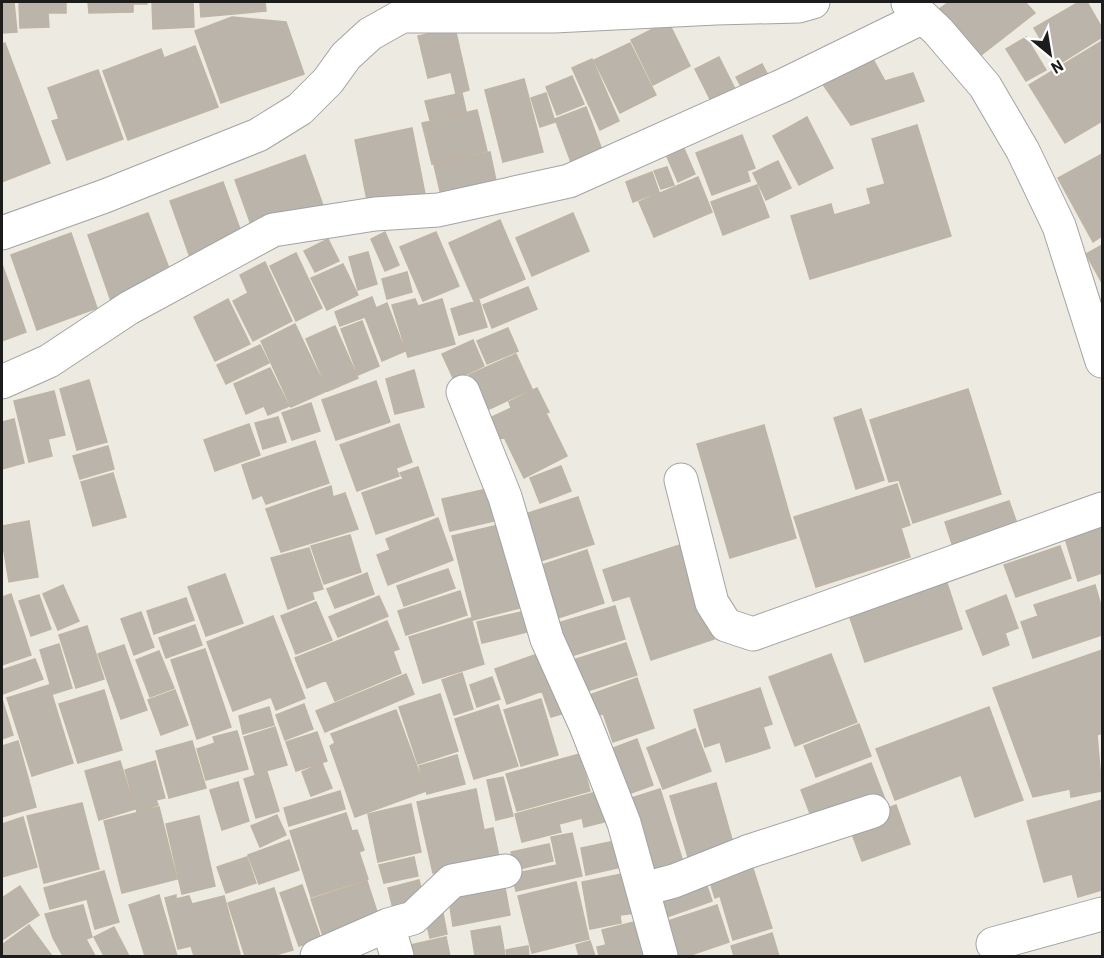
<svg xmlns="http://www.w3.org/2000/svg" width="1104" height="958" viewBox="0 0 1104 958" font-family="Barlow,sans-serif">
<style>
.building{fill:#bab4ab;stroke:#bfb4a4;stroke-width:1.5}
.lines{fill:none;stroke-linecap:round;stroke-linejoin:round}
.minor-casing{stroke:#a3a3a3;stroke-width:35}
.minor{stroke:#fff;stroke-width:33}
</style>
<rect width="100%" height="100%" fill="#edebe1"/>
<path class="building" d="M 2,2 L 14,2 L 17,32 L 2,33 Z
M 19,2 L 66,2 L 66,13 L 48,13 L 49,27 L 20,28 Z
M 88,2 L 147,2 L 147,4 L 133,4 L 133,12 L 89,13 Z
M 152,2 L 193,2 L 194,27 L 153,29 Z
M 200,2 L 265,2 L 266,11 L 201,17 Z
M 949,2 L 1025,2 L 1035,13 L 976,59 L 938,10 Z
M 1079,2 L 1087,2 L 1102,28 L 1102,37 L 1056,66 L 1034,28 Z
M 232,17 L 286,22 L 304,74 L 221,103 L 195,31 Z
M 668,21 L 690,66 L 653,85 L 631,40 Z
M 455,28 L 469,90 L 456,94 L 451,72 L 428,78 L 418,36 Z
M 1026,37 L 1046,70 L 1026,81 L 1006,49 Z
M 1102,41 L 1102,121 L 1065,143 L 1029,85 Z
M 5,43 L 50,163 L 2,182 L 2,44 Z
M 630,43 L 656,95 L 620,113 L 594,60 Z
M 195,46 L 218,107 L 128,140 L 103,71 L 161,49 L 164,58 Z
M 868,50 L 885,81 L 913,73 L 924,101 L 851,125 L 818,77 Z
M 719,57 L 739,97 L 715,109 L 695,69 Z
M 592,59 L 619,121 L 600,130 L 572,68 Z
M 762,64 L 773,84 L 747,97 L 736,77 Z
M 98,70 L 123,139 L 67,160 L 52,121 L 59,119 L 48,88 Z
M 572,76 L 584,104 L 557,115 L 546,87 Z
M 524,79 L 543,152 L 503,162 L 485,90 Z
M 462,93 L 466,111 L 430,120 L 425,101 Z
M 546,93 L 555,122 L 540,127 L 531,98 Z
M 586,107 L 602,150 L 571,162 L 555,119 Z
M 477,110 L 487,151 L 432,164 L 422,123 Z
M 807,117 L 833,168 L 799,185 L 773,136 Z
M 917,125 L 951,236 L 810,279 L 791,216 L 831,204 L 834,215 L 871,204 L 867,189 L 885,184 L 872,139 Z
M 412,128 L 425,194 L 368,205 L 355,140 Z
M 742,135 L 755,168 L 747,171 L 750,181 L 712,195 L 696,153 Z
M 679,137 L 695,174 L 678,182 L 662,145 Z
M 490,152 L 499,195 L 444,208 L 434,165 Z
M 1102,154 L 1102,236 L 1093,242 L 1058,178 Z
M 305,155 L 324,208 L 254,233 L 235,180 Z
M 778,161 L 791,188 L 766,200 L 753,173 Z
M 667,167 L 674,185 L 661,189 L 654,171 Z
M 652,172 L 659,192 L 633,202 L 626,182 Z
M 698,177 L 712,212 L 654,237 L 639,202 Z
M 223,182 L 245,243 L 192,263 L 170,201 Z
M 757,185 L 769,217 L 723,235 L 711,202 Z
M 148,213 L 173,279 L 111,301 L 88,235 Z
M 573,213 L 589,251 L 532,276 L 516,238 Z
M 500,220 L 525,279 L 474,301 L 449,243 Z
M 385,232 L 399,265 L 385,271 L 371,239 Z
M 436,232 L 459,286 L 423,301 L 400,247 Z
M 71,233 L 97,308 L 37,330 L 11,255 Z
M 328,239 L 339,261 L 315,272 L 304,251 Z
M 1102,245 L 1102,283 L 1086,254 Z
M 368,252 L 377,284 L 358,290 L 349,257 Z
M 296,253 L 322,308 L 296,321 L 270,266 Z
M 265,262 L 292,321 L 253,341 L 233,301 L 248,293 L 240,275 Z
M 2,264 L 26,332 L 2,341 Z
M 343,264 L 358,295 L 327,310 L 311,278 Z
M 407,272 L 412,292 L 387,299 L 382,279 Z
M 528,287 L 537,309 L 492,328 L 483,305 Z
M 372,297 L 376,308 L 387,303 L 405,351 L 382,361 L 365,317 L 340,326 L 335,312 Z
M 228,299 L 250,344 L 215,361 L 194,317 Z
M 415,299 L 418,306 L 442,299 L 455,344 L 408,357 L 392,305 Z
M 479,300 L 487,327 L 459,335 L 451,309 Z
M 362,321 L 379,366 L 358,375 L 341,329 Z
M 295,324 L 327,391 L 291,407 L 261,341 Z
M 335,326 L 358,378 L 328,391 L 306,339 Z
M 508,328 L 518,351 L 487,364 L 477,341 Z
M 473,340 L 484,366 L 454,380 L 442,354 Z
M 260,345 L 269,363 L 226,384 L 217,365 Z
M 516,354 L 532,389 L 485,411 L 469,375 Z
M 270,368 L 289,406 L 268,415 L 264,406 L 246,414 L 234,384 Z
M 414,370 L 424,407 L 395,414 L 386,379 Z
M 89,380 L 107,442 L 77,450 L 60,389 Z
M 376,381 L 390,422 L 336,440 L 322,400 Z
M 537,388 L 549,412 L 546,413 L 567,456 L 524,478 L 504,437 L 495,441 L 485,420 L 511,408 L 509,402 Z
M 968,389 L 1001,494 L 913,523 L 899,480 L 889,482 L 870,420 Z
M 54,391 L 65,435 L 48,439 L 52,456 L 29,462 L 14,401 Z
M 311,403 L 320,431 L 292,440 L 282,413 Z
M 861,409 L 884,480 L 856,489 L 834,418 Z
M 278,417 L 286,442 L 263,449 L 255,423 Z
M 14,419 L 24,463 L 2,469 L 2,422 Z
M 249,424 L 260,455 L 215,471 L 204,440 Z
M 399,424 L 412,462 L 396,468 L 399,476 L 357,491 L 340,445 Z
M 764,425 L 796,538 L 730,558 L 697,444 Z
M 315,441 L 329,483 L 266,504 L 262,495 L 253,499 L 242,465 Z
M 108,446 L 114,469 L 80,479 L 73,456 Z
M 561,466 L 571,491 L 540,503 L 530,478 Z
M 418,467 L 434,515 L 376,534 L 362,493 L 403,479 L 400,473 Z
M 113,473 L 126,517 L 93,526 L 81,482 Z
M 897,484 L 910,525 L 901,528 L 910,557 L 816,587 L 794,517 Z
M 331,486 L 333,497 L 345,493 L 358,529 L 281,552 L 266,509 Z
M 496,487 L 503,519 L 450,531 L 442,499 Z
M 578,497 L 594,544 L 534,563 L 519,516 Z
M 1009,501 L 1019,529 L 954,550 L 945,522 Z
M 438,518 L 453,560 L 388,585 L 377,555 L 390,550 L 386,539 Z
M 29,521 L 38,577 L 9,582 L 2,540 L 2,526 Z
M 507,523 L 528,606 L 473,620 L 452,536 Z
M 1102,526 L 1102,573 L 1078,581 L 1065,538 Z
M 350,535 L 361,572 L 324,584 L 311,546 Z
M 683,544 L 714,639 L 651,660 L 630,596 L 613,601 L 603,570 Z
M 1060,546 L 1071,578 L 1016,597 L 1004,565 Z
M 309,548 L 323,589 L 312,592 L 314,599 L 288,609 L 271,558 Z
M 587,550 L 604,603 L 558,618 L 542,565 Z
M 448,569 L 455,588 L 404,606 L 397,586 Z
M 367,573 L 374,594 L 335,608 L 327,589 Z
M 225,574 L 243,623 L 206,636 L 188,587 Z
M 947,583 L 962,629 L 865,662 L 849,615 Z
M 63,585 L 79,621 L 58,630 L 43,594 Z
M 1095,585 L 1102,609 L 1102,635 L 1033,658 L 1021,622 L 1038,616 L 1034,605 Z
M 460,591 L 467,615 L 406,635 L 398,611 Z
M 11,594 L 31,655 L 2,665 L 2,597 Z
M 39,595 L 51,629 L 31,636 L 19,601 Z
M 1006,595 L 1018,628 L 1005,633 L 1009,645 L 983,655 L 966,611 Z
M 379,596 L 388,616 L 338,637 L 329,617 Z
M 186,598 L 194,620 L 154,634 L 147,611 Z
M 316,602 L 332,640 L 296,654 L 281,616 Z
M 615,606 L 625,639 L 568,657 L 558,623 Z
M 530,610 L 535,630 L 482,643 L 477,622 Z
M 141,612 L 154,647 L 134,655 L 121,619 Z
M 273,616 L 305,698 L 276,710 L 271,697 L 233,711 L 207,642 Z
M 471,618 L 484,664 L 423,683 L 409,637 Z
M 387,621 L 399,649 L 393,651 L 401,673 L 335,701 L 326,680 L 307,688 L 295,658 Z
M 195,625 L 202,645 L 166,658 L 159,638 Z
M 87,626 L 104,679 L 76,688 L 59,635 Z
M 626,643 L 637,675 L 578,694 L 567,662 Z
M 59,644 L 72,688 L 53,694 L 40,650 Z
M 124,645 L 147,710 L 121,719 L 98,654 Z
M 205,649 L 231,727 L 197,739 L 171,660 Z
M 1102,650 L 1102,733 L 1097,735 L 1102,791 L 1071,797 L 1070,789 L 1033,797 L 993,688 Z
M 159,651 L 174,688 L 150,697 L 136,660 Z
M 546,651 L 568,712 L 551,717 L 542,691 L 507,704 L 495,669 Z
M 831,654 L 857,722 L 795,746 L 769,677 Z
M 35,659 L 43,679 L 3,694 L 2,670 Z
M 462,673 L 473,709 L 454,715 L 442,680 Z
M 406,674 L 414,694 L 325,732 L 316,711 Z
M 492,677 L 500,699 L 477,707 L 470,685 Z
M 637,678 L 654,728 L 613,742 L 603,713 L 591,718 L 584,697 Z
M 49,685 L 73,763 L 32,776 L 7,698 Z
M 760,688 L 772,724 L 763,727 L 770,748 L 726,762 L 720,742 L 705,747 L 694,710 Z
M 104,690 L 122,750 L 78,763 L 59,704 Z
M 175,690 L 188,725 L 161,735 L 148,700 Z
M 440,694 L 458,751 L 418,764 L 399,707 Z
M 2,699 L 13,735 L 2,739 Z
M 541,699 L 558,755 L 521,766 L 504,710 Z
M 304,704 L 313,729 L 285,740 L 276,715 Z
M 498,705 L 518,766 L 474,779 L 455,719 Z
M 269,707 L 274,725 L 243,734 L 239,716 Z
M 989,707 L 1023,800 L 975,817 L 961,775 L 895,800 L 876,749 Z
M 396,710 L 426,791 L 355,817 L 330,746 L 335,743 L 331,734 Z
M 859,724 L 871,756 L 816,777 L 804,746 Z
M 275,727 L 287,765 L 255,774 L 244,737 Z
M 695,729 L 711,771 L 663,789 L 647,748 Z
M 237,731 L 248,769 L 206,780 L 197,749 L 215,743 L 213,737 Z
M 317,732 L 327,761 L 296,771 L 286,742 Z
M 637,739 L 653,785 L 620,797 L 603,752 Z
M 18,741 L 36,807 L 2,817 L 2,746 Z
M 192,741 L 206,788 L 169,798 L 156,751 Z
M 580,754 L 590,791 L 517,811 L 506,774 Z
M 457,755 L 465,784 L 427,794 L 419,766 Z
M 120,761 L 135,809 L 99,820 L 85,771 Z
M 155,761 L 165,798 L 156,800 L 158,805 L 137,812 L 125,770 Z
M 322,763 L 332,788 L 311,796 L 302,772 Z
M 871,763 L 886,802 L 816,829 L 801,790 Z
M 267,772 L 279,811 L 256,818 L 244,779 Z
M 503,777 L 513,816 L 496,820 L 487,780 Z
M 238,782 L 249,821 L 222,830 L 210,790 Z
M 716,783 L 733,843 L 688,857 L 670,796 Z
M 476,789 L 484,830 L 493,828 L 501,866 L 451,869 L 433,873 L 417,802 Z
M 660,789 L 685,868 L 650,879 L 625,800 Z
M 340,791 L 345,809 L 289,826 L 284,808 Z
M 600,791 L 608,821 L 584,827 L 582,818 L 559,824 L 561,832 L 522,842 L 515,814 Z
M 1102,800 L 1102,890 L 1078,897 L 1072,874 L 1044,882 L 1027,821 Z
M 82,803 L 99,869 L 44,883 L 27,816 Z
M 411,804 L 421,852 L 378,862 L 368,814 Z
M 896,805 L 910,844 L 862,861 L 848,823 Z
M 159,807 L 177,879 L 122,893 L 104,821 Z
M 346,813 L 352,831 L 357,830 L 364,850 L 359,852 L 368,879 L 311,897 L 290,831 Z
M 277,815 L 286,835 L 260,847 L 251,826 Z
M 199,816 L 215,886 L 182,894 L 166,824 Z
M 23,817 L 37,867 L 2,877 L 2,824 Z
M 572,833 L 582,876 L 516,891 L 512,874 L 557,865 L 551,837 Z
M 289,840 L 299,870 L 259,884 L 248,855 Z
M 620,840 L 626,866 L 586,875 L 581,848 Z
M 549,844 L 553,861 L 515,870 L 511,852 Z
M 749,856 L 772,928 L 733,940 L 720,896 L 715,898 L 706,869 Z
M 247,857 L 256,883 L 226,893 L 217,867 Z
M 414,857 L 418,876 L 384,883 L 379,865 Z
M 104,871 L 119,922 L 95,929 L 87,899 L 50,909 L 44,888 Z
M 627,873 L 635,913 L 620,915 L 621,923 L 590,929 L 582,882 Z
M 503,877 L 510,915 L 453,926 L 447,887 Z
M 419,880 L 425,905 L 394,913 L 388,888 Z
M 705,880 L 712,901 L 664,918 L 657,897 Z
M 367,881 L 380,921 L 324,939 L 311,899 Z
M 576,882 L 589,939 L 532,953 L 518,896 Z
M 302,885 L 321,939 L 299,946 L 280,893 Z
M 20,886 L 39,915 L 2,940 L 2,898 Z
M 274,888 L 293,950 L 272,956 L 245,956 L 228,903 Z
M 159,895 L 177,956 L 145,956 L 129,905 Z
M 176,895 L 176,899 L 189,896 L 192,904 L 224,896 L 240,954 L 231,956 L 194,956 L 191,946 L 178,949 L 165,898 Z
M 83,905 L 92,937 L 86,939 L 95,956 L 63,956 L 53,938 L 45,914 Z
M 717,905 L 729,942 L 688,956 L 676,956 L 665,922 Z
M 442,908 L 447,934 L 430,938 L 424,912 Z
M 642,920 L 650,956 L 599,956 L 597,947 L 606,945 L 602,930 Z
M 29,925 L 52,956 L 2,956 L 2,945 Z
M 500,926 L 505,956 L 475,956 L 471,931 Z
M 114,927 L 129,956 L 104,956 L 94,937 Z
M 772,933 L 779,956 L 734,956 L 731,946 Z
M 446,937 L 450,956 L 399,956 L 397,948 Z
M 590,941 L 595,956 L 579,956 L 576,945 Z
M 528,946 L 529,956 L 507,956 L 506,950 Z"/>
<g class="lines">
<g class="minor-casing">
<path id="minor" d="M 908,3 L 938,31 L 985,86 L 1023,151 L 1059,226 L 1102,361
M 2,233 L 105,196 L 258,135 L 300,109 L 328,81 L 346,56 L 370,34 L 402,16 L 554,16 L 716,8 L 799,6 L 813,2
M 2,382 L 49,361 L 129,308 L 273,230 L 375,214 L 438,210 L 569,181 L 784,85 L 923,17
M 463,392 L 505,497 L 547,639 L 586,726 L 624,823 L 661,956
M 681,480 L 712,603 L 726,625 L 753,634 L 1102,509
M 644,889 L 674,881 L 747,852 L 873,811
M 388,925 L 397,956
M 993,944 L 1102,914
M 317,956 L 388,925 L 413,918 L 452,881 L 505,871"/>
</g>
<use href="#minor" class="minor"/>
</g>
<rect width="1104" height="958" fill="none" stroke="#1c1c1c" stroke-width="6"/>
<g transform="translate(1050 54) rotate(150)" stroke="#ffffff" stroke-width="4.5" paint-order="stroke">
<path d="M0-4.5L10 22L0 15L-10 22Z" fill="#1c1c1c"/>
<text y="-9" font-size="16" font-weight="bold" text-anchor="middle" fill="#1c1c1c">N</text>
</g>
</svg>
